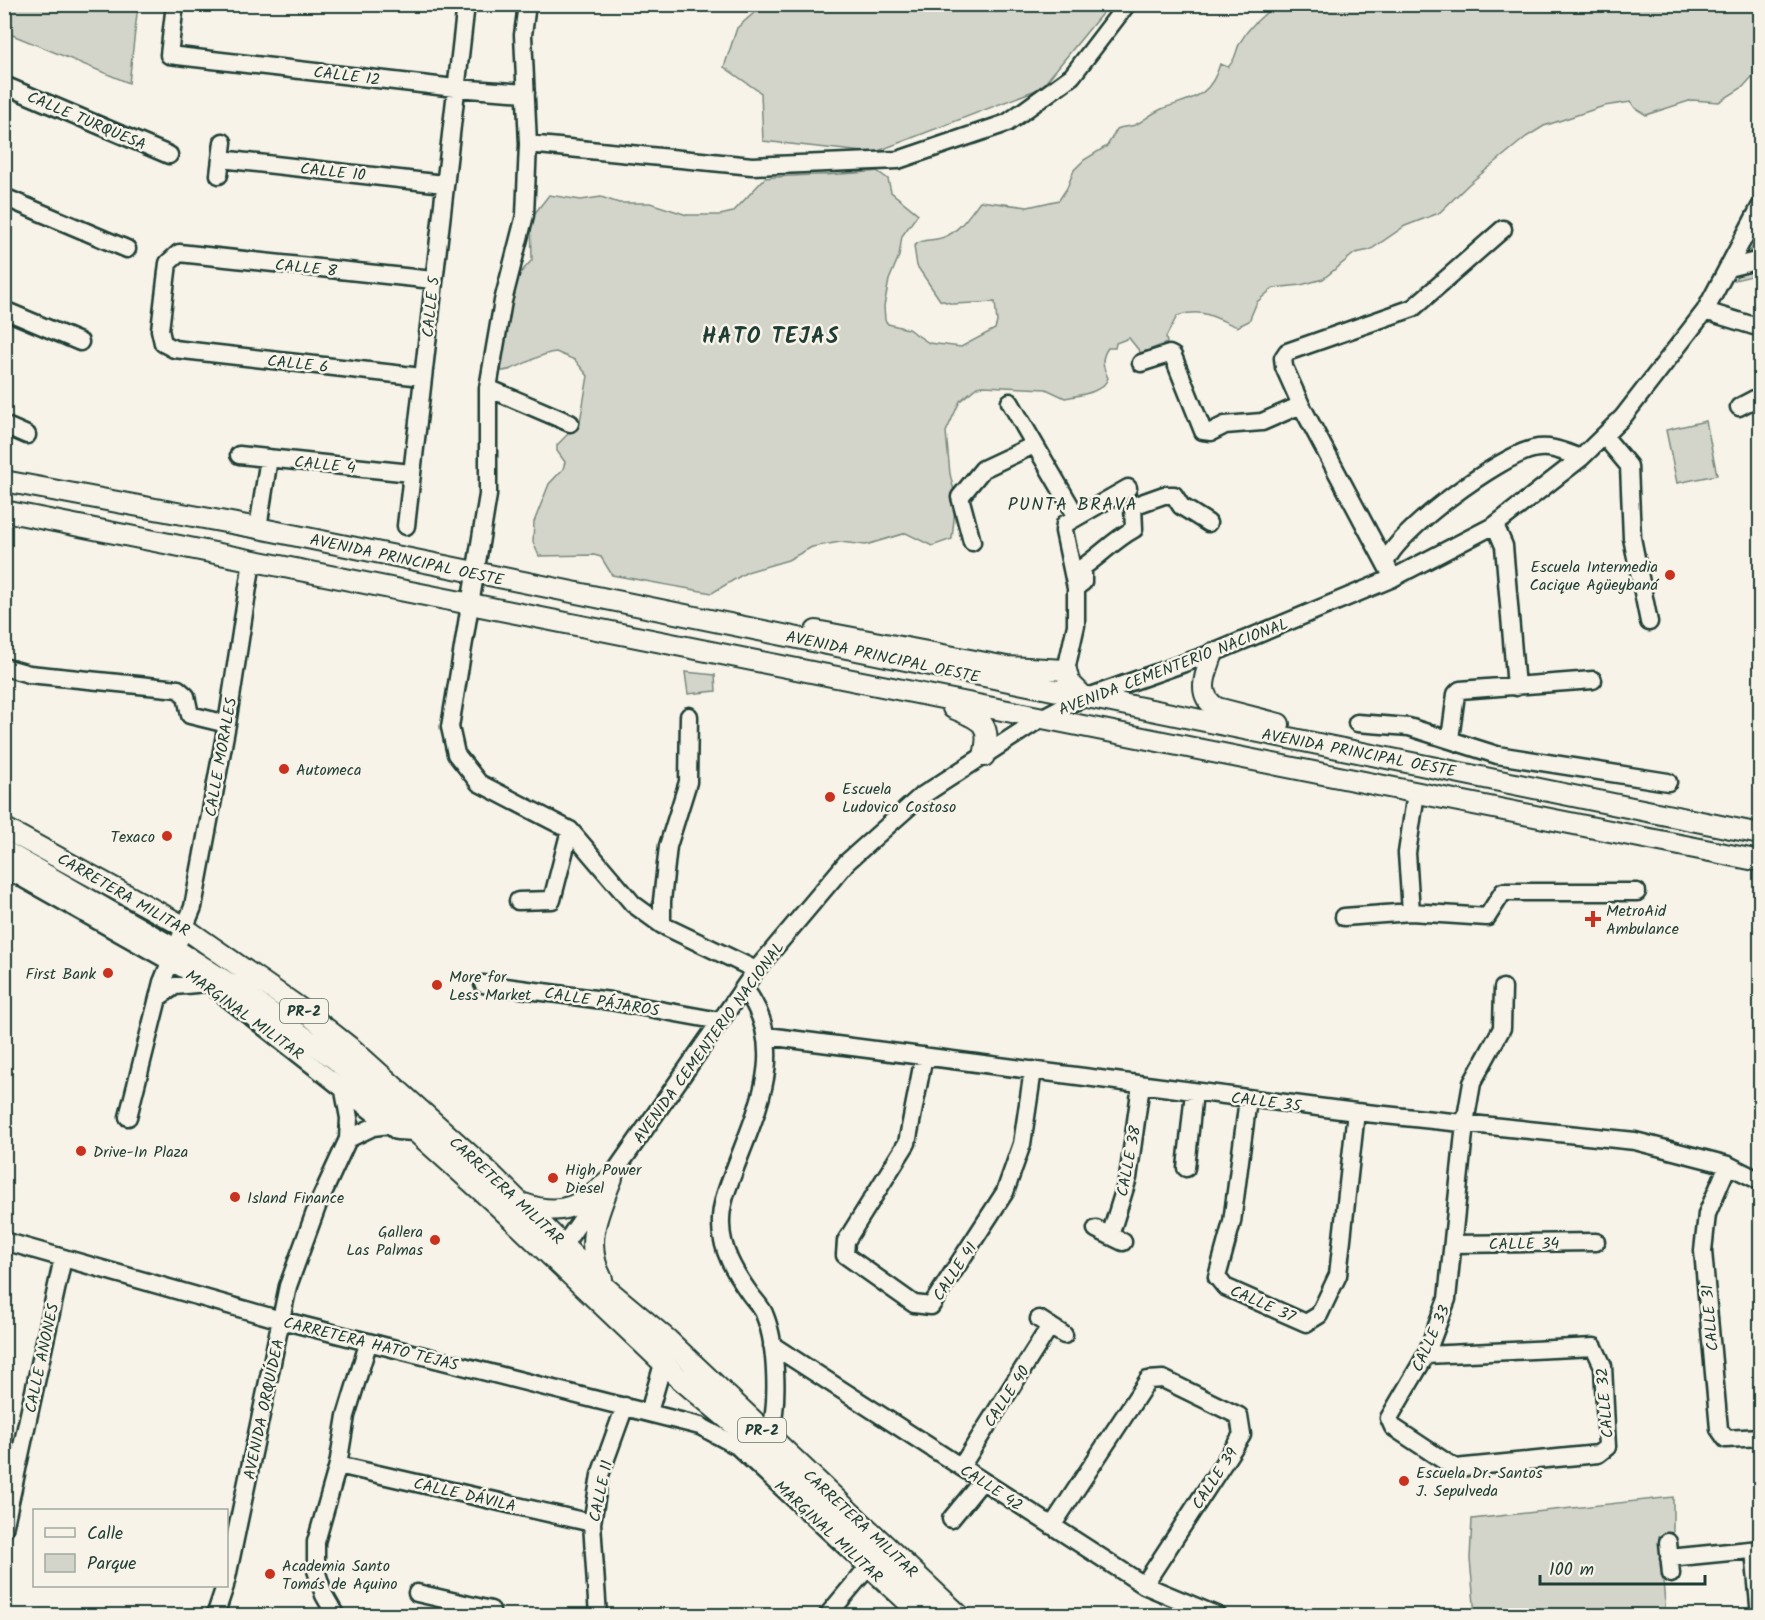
<svg xmlns="http://www.w3.org/2000/svg" width="1765" height="1620" viewBox="0 0 1765 1620" font-family="Kalam,sans-serif">
<style>
.green{fill:#d3d5ca;stroke:#79897f;stroke-width:1.5}
.lines{fill:none;stroke-linecap:round;stroke-linejoin:round}
.minor-casing{stroke:#1f3d34;stroke-width:21}
.major-casing{stroke:#1f3d34;stroke-width:24}
.minor{stroke:#f7f3e8;stroke-width:16}
.major{stroke:#f7f3e8;stroke-width:20}
.poi-dot{fill:#c8321e;stroke:#f7f3e8;stroke-width:2}
.labels{text-anchor:middle;stroke-width:5;stroke-linejoin:round;paint-order:stroke}
.shield{fill:#f7f3e8;stroke:#60746a;stroke-width:1.5}
.shield-label{font-size:15px;font-weight:bold;fill:#1f3d34}
.street-label{font-size:16px;fill:#1f3d34;stroke:#f7f3e8}
.poi-label{font-size:16px;fill:#1f3d34;stroke:#f7f3e8;text-anchor:start}
.neighbourhood-label{font-size:18px;letter-spacing:1.5px;fill:#1f3d34;stroke:#f7f3e8}
.district-label{font-size:22px;font-weight:bold;letter-spacing:1.5px;fill:#1f3d34;stroke:#f7f3e8}
</style>
<rect width="100%" height="100%" fill="#f7f3e8"/>
<filter id="ink" filterUnits="userSpaceOnUse"><feTurbulence type="fractalNoise" baseFrequency=".0167" numOctaves="2"/><feDisplacementMap in="SourceGraphic" scale="12" xChannelSelector="R" yChannelSelector="G"/><feConvolveMatrix kernelMatrix="1 2 1 2 8 2 1 2 1" color-interpolation-filters="sRGB"/></filter>
<g filter="url(#ink)">
<path class="green" d="M 764,4 L 1109,4 L 1109,5 L 1041,88 L 873,153 L 763,141 L 761,93 L 724,67 L 737,28 Z
M 4,5 L 138,5 L 129,83 L 5,32 Z
M 1275,5 L 1760,5 L 1760,68 L 1743,87 L 1719,102 L 1692,100 L 1646,115 L 1635,108 L 1631,102 L 1604,106 L 1544,126 L 1526,137 L 1469,184 L 1439,213 L 1405,226 L 1370,250 L 1355,253 L 1323,279 L 1301,285 L 1273,288 L 1257,302 L 1249,321 L 1237,327 C 1215,318 1202,307 1177,316 L 1166,337 L 1167,343 L 1141,353 L 1129,338 L 1116,343 L 1115,348 L 1108,348 C 1100,359 1103,367 1108,378 C 1103,393 1079,395 1065,398 L 1046,389 L 984,386 L 977,387 L 960,401 L 946,432 L 950,474 L 956,499 L 952,539 L 932,546 L 906,533 L 866,545 L 840,542 L 812,547 L 788,560 L 747,572 L 712,593 L 612,575 L 601,557 L 594,555 L 539,556 L 533,542 L 534,522 L 549,484 L 563,469 L 565,462 L 557,451 L 557,445 L 580,422 L 588,376 L 575,360 L 556,352 C 537,353 520,370 502,371 L 499,366 L 514,280 L 532,260 L 531,218 L 549,195 L 581,200 L 601,197 L 619,203 L 650,203 L 687,215 L 720,215 L 733,212 L 765,178 C 802,174 840,176 877,171 L 888,179 L 891,192 L 918,214 L 902,236 L 899,256 L 889,280 L 884,306 L 885,320 L 888,324 L 908,329 L 929,343 L 961,347 L 995,329 L 997,322 L 995,302 L 953,304 L 940,300 L 917,266 L 914,246 C 922,239 927,241 937,239 C 957,236 969,215 980,201 L 1028,207 L 1059,200 L 1067,188 L 1074,170 L 1084,160 L 1107,146 L 1117,129 C 1123,126 1129,127 1135,125 C 1145,120 1153,112 1164,108 C 1192,98 1210,98 1220,64 L 1228,67 C 1237,59 1235,50 1241,41 C 1250,25 1262,17 1275,5 Z
M 1760,232 L 1760,274 L 1735,280 Z
M 1706,421 L 1717,475 L 1677,483 L 1666,430 Z
M 685,672 L 715,675 L 716,691 L 688,694 Z
M 1673,1497 L 1673,1535 L 1659,1536 L 1666,1615 L 1475,1615 L 1470,1559 L 1472,1519 Z"/>
<g class="lines">
<g class="minor-casing">
<path id="minor" d="M 175,4 L 169,55 L 455,88 L 526,93
M 527,4 L 523,35 L 528,144 L 525,215 L 503,301 L 488,388 L 488,495 L 450,727 L 456,754 L 479,783 L 570,830 L 633,904 L 662,925 L 756,970
M 4,85 L 169,155
M 528,144 L 752,166 L 898,160 L 1007,123 L 1072,76 L 1127,4
M 221,159 L 444,184
M 219,175 L 223,142
M 4,197 L 127,249
M 1728,268 L 1760,260
M 4,310 L 80,342
M 1705,311 L 1754,326 L 1760,325
M 1141,363 L 1169,354 L 1173,356 L 1203,431 L 1211,432 L 1225,425 L 1262,422 L 1301,405
M 422,377 L 174,349 L 163,343 L 160,330 L 168,263 L 179,253 L 433,280
M 488,388 L 570,423
M 1010,402 L 1077,517
M 1739,407 L 1760,396
M 4,425 L 27,435
M 1604,436 L 1629,466 L 1632,538 L 1649,622
M 239,455 L 411,473
M 1495,525 L 1504,546 L 1516,687
M 406,526 L 466,4
M 258,528 L 269,458
M 972,542 L 960,497 L 983,469 L 1034,445
M 1386,562 C 1396,532 1500,456 1533,449 C 1551,445 1564,452 1581,458
M 1393,578 L 1301,405 L 1284,367 L 1283,358 L 1287,352 L 1413,308 L 1503,229
M 1079,585 L 1083,582 L 1083,567 C 1102,554 1114,540 1134,529 L 1133,506 L 1164,495 L 1174,495 L 1181,506 L 1208,523
M 4,667 L 29,674 L 178,689 L 186,696 L 190,715 L 227,724
M 1066,670 L 1076,625 L 1076,588 L 1064,531 L 1065,524 L 1128,488
M 1357,723 L 1409,727 L 1497,755 L 1668,782
M 1450,739 L 1456,694 L 1460,690 L 1593,680
M 4,868 L 208,983 L 389,1125 L 397,1131 L 415,1132
M 518,901 L 552,900 L 570,830
M 1411,912 L 1407,853 L 1416,793
M 1344,917 L 1411,912 L 1487,917 L 1503,892 L 1637,892
M 662,925 L 662,901 L 668,846 L 688,782 L 689,716
M 483,984 L 610,1001 L 720,1021
M 744,988 C 788,1045 760,1103 737,1163 C 730,1182 720,1203 721,1224 C 721,1250 735,1273 750,1294 C 755,1301 763,1308 765,1316 C 777,1346 779,1407 769,1437
M 159,997 L 175,986 L 206,983
M 767,1036 L 1356,1112 L 1635,1141 L 1728,1165 L 1760,1181
M 924,1056 L 907,1143 L 846,1241 L 845,1255 L 914,1304 L 931,1306 L 1005,1192 L 1022,1144 L 1033,1070
M 1248,1099 L 1232,1222 L 1217,1277 L 1225,1287 L 1306,1323 L 1319,1315 L 1338,1275 L 1356,1112
M 128,1117 L 162,982 L 193,907 L 227,724 L 252,561
M 348,1139 L 373,1127 L 389,1125
M 1728,1165 L 1707,1214 L 1703,1251 L 1719,1429 L 1726,1439 L 1760,1437
M 1186,1168 L 1194,1092
M 1096,1229 L 1123,1242
M 1110,1236 L 1128,1178 L 1141,1085
M 4,1241 L 281,1320 L 700,1426 L 737,1446 L 920,1616
M 1453,1244 L 1596,1242
M 556,1256 L 756,970 L 847,862 L 920,797 L 1043,717 L 1068,704 L 1213,653 L 1393,578 L 1495,525 L 1581,458 L 1623,417 L 1705,311 L 1760,207
M 1039,1319 L 1064,1335
M 772,1345 L 1144,1585 L 1218,1616
M 1426,1355 L 1594,1347 L 1603,1366 L 1607,1447 L 1598,1454 L 1455,1468 L 1393,1427 L 1389,1418 L 1426,1355 L 1447,1299 L 1465,1123 L 1472,1083 L 1502,1028 L 1503,988
M 649,1412 L 663,1364
M 338,1465 L 592,1523
M 961,1467 L 1050,1326
M 951,1519 L 982,1481
M 1052,1526 L 1148,1380 L 1163,1379 L 1239,1416 L 1242,1435 L 1144,1585
M 4,1529 L 63,1258
M 1668,1542 L 1671,1574
M 1754,1550 L 1760,1616
M 1669,1558 L 1760,1549
M 226,1582 L 288,1286 L 318,1204 L 348,1139 L 349,1118 L 344,1091
M 417,1593 L 491,1610
M 215,1616 L 225,1586
M 336,1616 L 324,1595 L 316,1570 L 316,1542 L 338,1465 L 346,1416 L 368,1344
M 598,1616 L 592,1523 L 600,1475 L 625,1406
M 827,1616 L 868,1567"/>
</g>
<g class="major-casing">
<path id="major" d="M 4,481 L 258,528 L 1760,834
M 4,511 L 1760,861
M 816,631 L 1007,667 L 1066,670 L 1069,682 L 1084,697
M 1213,653 C 1206,673 1195,695 1217,708 L 1279,724
M 953,708 C 981,720 992,722 984,756
M 4,828 L 176,922 L 305,1012 L 352,1049 L 491,1174 L 607,1289 L 668,1340 L 960,1616
M 4,851 L 168,945 L 239,990 L 336,1060 L 496,1204 L 679,1378 L 736,1426 L 938,1616
M 524,1204 C 563,1218 580,1205 609,1180
M 602,1279 C 583,1243 598,1213 612,1178"/>
</g>
<use href="#minor" class="minor"/>
<use href="#major" class="major"/>
</g>
</g>
<g class="poi-dot">
<circle cx="1670" cy="575" r="6"/>
<circle cx="284" cy="769" r="6"/>
<circle cx="830" cy="797" r="6"/>
<circle cx="167" cy="836" r="6"/>
<path d="M1590 910h6v6h6v6h-6v6h-6v-6h-6v-6h6z"/>
<circle cx="108" cy="973" r="6"/>
<circle cx="437" cy="985" r="6"/>
<circle cx="81" cy="1151" r="6"/>
<circle cx="553" cy="1178" r="6"/>
<circle cx="235" cy="1197" r="6"/>
<circle cx="435" cy="1240" r="6"/>
<circle cx="1404" cy="1481" r="6"/>
<circle cx="270" cy="1574" r="6"/>
</g>
<g class="labels">
<g class="shield">
<rect x="280" y="999" width="48" height="24" rx="4.5"/>
<rect x="738" y="1418" width="48" height="24" rx="4.5"/>
</g>
<g class="shield-label">
<text x="304" y="1016">PR-2</text>
<text x="762" y="1435">PR-2</text>
</g>
<g class="street-label">
<text transform="translate(347 75) rotate(7)" y="6">CALLE 12</text>
<text transform="translate(87 120) rotate(23)" y="6">CALLE TURQUESA</text>
<text transform="translate(333 171) rotate(6)" y="6">CALLE 10</text>
<text transform="translate(306 267) rotate(6)" y="6">CALLE 8</text>
<text transform="translate(430 307) rotate(-84)" y="6">CALLE 5</text>
<text transform="translate(298 363) rotate(6)" y="6">CALLE 6</text>
<text transform="translate(325 464) rotate(6)" y="6">CALLE 4</text>
<text transform="translate(407 559) rotate(12)" y="6">AVENIDA PRINCIPAL OESTE</text>
<text transform="translate(883 656) rotate(12)" y="6">AVENIDA PRINCIPAL OESTE</text>
<text transform="translate(1173 666) rotate(-21)" y="6">AVENIDA CEMENTERIO NACIONAL</text>
<text transform="translate(1359 752) rotate(11)" y="6">AVENIDA PRINCIPAL OESTE</text>
<text transform="translate(220 757) rotate(-80)" y="6">CALLE MORALES</text>
<text transform="translate(124 894) rotate(30)" y="6">CARRETERA MILITAR</text>
<text transform="translate(602 1001) rotate(9)" y="6">CALLE PÁJAROS</text>
<text transform="translate(245 1014) rotate(36)" y="6">MARGINAL MILITAR</text>
<text transform="translate(708 1042) rotate(-54)" y="6">AVENIDA CEMENTERIO NACIONAL</text>
<text transform="translate(1266 1101) rotate(7)" y="6">CALLE 35</text>
<text transform="translate(1128 1161) rotate(-79)" y="6">CALLE 38</text>
<text transform="translate(507 1190) rotate(43)" y="6">CARRETERA MILITAR</text>
<text transform="translate(1524 1243) rotate(-1)" y="6">CALLE 34</text>
<text transform="translate(954 1271) rotate(-57)" y="6">CALLE 41</text>
<text transform="translate(1263 1303) rotate(24)" y="6">CALLE 37</text>
<text transform="translate(1709 1318) rotate(-95)" y="6">CALLE 31</text>
<text transform="translate(1430 1338) rotate(-66)" y="6">CALLE 33</text>
<text transform="translate(371 1343) rotate(14)" y="6">CARRETERA HATO TEJAS</text>
<text transform="translate(41 1358) rotate(-78)" y="6">CALLE ANONES</text>
<text transform="translate(1006 1396) rotate(-57)" y="6">CALLE 40</text>
<text transform="translate(1604 1403) rotate(-95)" y="6">CALLE 32</text>
<text transform="translate(263 1409) rotate(-78)" y="6">AVENIDA ORQUÍDEA</text>
<text transform="translate(1214 1478) rotate(-57)" y="6">CALLE 39</text>
<text transform="translate(992 1487) rotate(33)" y="6">CALLE 42</text>
<text transform="translate(600 1491) rotate(-78)" y="6">CALLE 11</text>
<text transform="translate(465 1494) rotate(13)" y="6">CALLE DÁVILA</text>
<text transform="translate(861 1523) rotate(43)" y="6">CARRETERA MILITAR</text>
<text transform="translate(829 1531) rotate(43)" y="6">MARGINAL MILITAR</text>
</g>
<g class="poi-label">
<text x="1658" y="572" text-anchor="end">Escuela Intermedia<tspan x="1658" dy="18">Cacique Agüeybaná</tspan></text>
<text x="296" y="775">Automeca</text>
<text x="842" y="794">Escuela<tspan x="842" dy="18">Ludovico Costoso</tspan></text>
<text x="155" y="842" text-anchor="end">Texaco</text>
<text x="1606" y="916">MetroAid<tspan x="1606" dy="18">Ambulance</tspan></text>
<text x="96" y="979" text-anchor="end">First Bank</text>
<text x="449" y="982">More for<tspan x="449" dy="18">Less Market</tspan></text>
<text x="93" y="1157">Drive-In Plaza</text>
<text x="565" y="1175">High Power<tspan x="565" dy="18">Diesel</tspan></text>
<text x="247" y="1203">Island Finance</text>
<text x="423" y="1237" text-anchor="end">Gallera<tspan x="423" dy="18">Las Palmas</tspan></text>
<text x="1416" y="1478">Escuela Dr. Santos<tspan x="1416" dy="18">J. Sepulveda</tspan></text>
<text x="282" y="1571">Academia Santo<tspan x="282" dy="18">Tomás de Aquino</tspan></text>
</g>
<g class="neighbourhood-label">
<text x="1073" y="510">PUNTA BRAVA</text>
</g>
<g class="district-label">
<text x="771" y="343">HATO TEJAS</text>
</g>
</g>
<rect width="1765" height="1620" fill="none" stroke="#f7f3e8" stroke-width="24"/>
<rect x="12" y="12" width="1741" height="1596" fill="none" stroke="#1f3d34" stroke-width="2" filter="url(#ink)"/>
<rect x="33" y="1509" width="195" height="78" fill="#f7f3e8" stroke="#a1aaa0" stroke-width="1.5"/>
<rect x="45" y="1528" width="30" height="9" fill="#f7f3e8" stroke="#a1aaa0" stroke-width="1.5"/>
<text x="87" y="1539" font-size="18" fill="#1f3d34">Calle</text>
<rect x="45" y="1554" width="30" height="18" fill="#d3d5ca" stroke="#a1aaa0" stroke-width="1.5"/>
<text x="87" y="1569" font-size="18" fill="#1f3d34">Parque</text>
<path d="M1540 1575v9h165v-9" fill="none" stroke="#1f3d34" stroke-width="3"/>
<text x="1549" y="1575" font-size="18" fill="#1f3d34" stroke="#f7f3e8" stroke-width="4.5" paint-order="stroke">100 m</text>
</svg>
